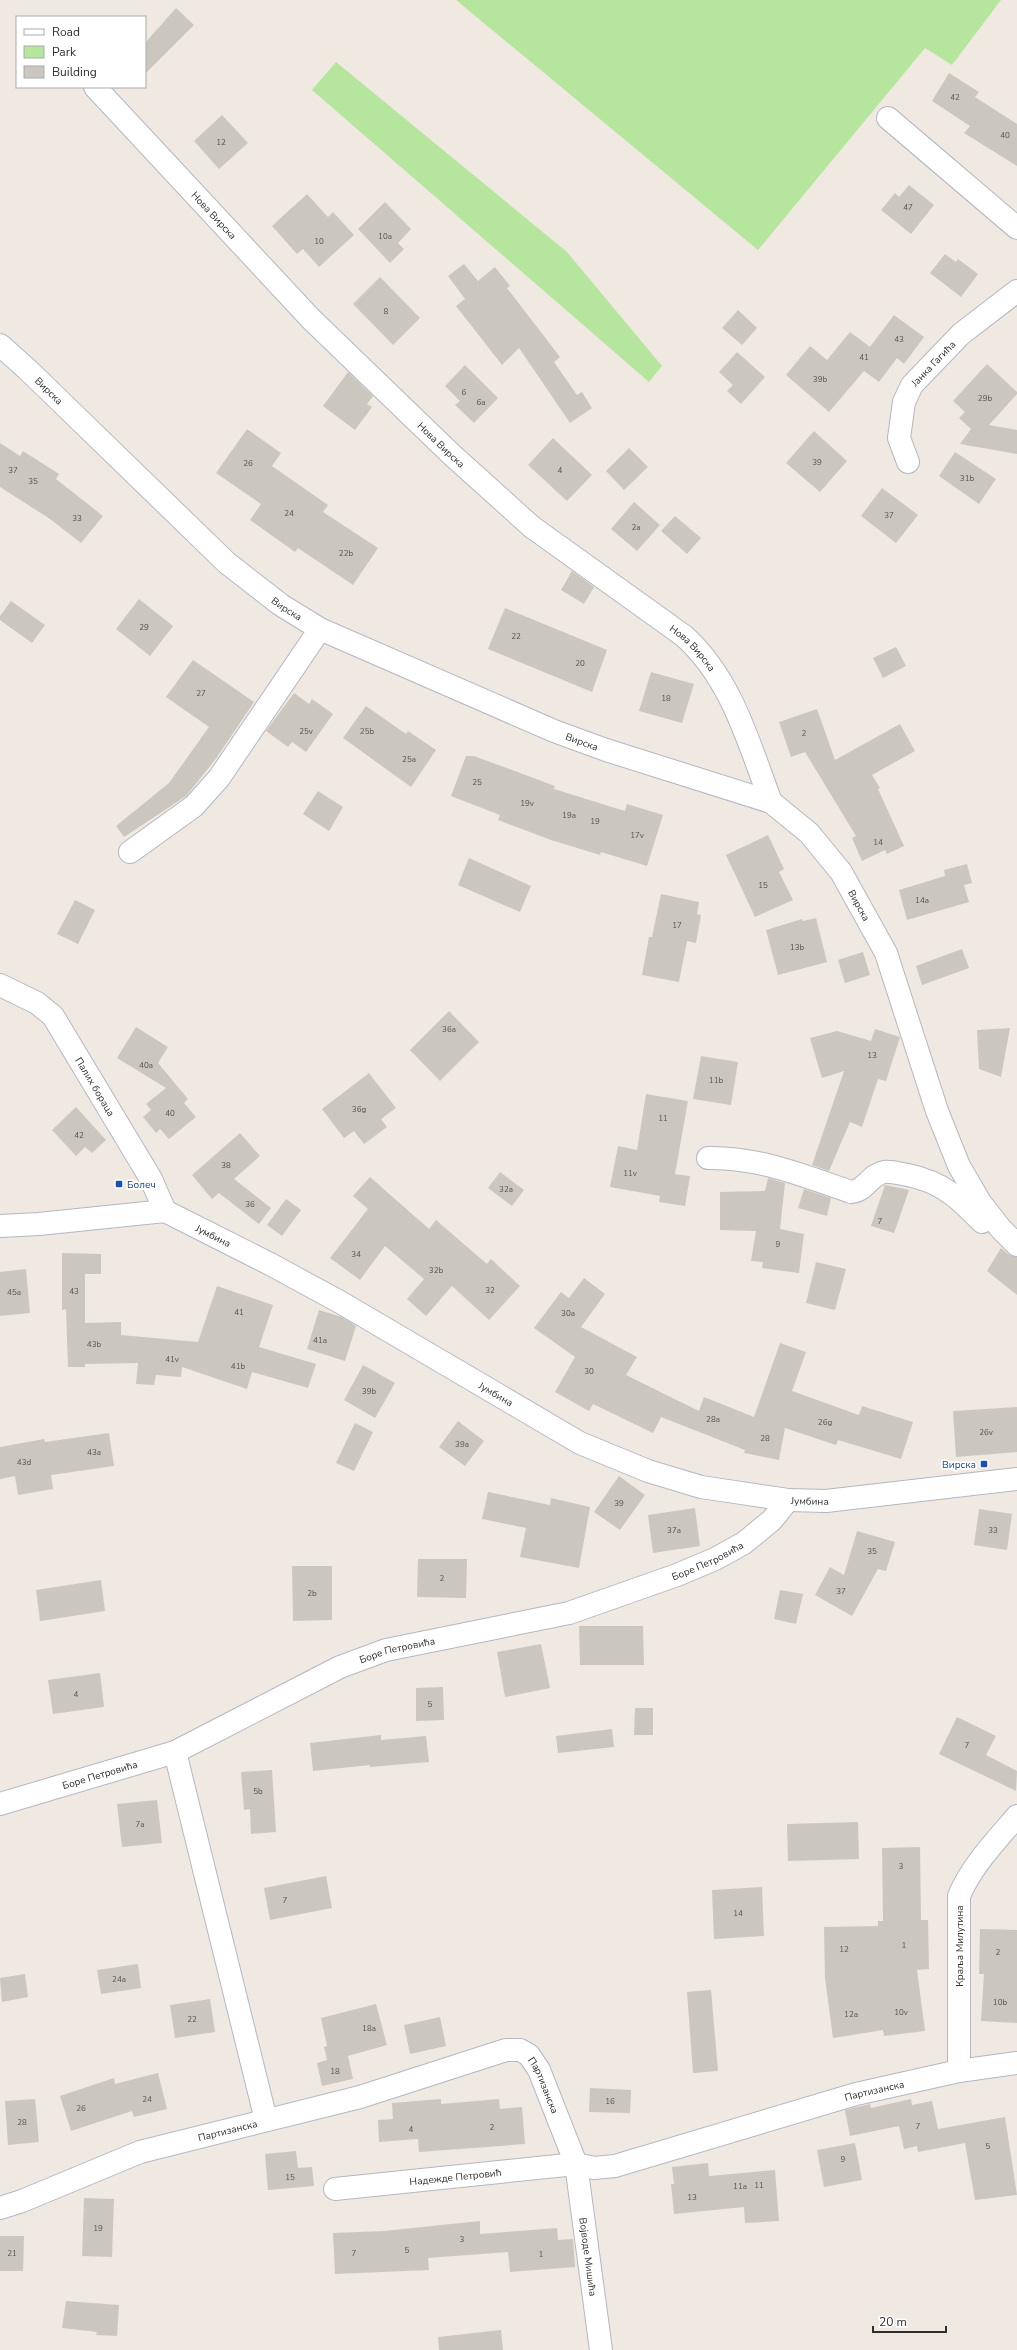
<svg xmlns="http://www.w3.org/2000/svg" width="1017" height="2350" viewBox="0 0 1017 2350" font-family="'Nunito Sans',sans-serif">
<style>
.green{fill:#b6e59e}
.building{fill:#cbc7bf}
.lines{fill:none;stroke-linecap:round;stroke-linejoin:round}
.minor-casing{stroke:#b4b7c1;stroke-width:24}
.minor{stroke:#fff;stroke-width:22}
.transit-dot{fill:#1a4fb4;stroke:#fff;stroke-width:1.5}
.labels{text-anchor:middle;stroke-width:4;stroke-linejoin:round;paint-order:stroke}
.number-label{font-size:8px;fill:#555452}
.street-label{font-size:10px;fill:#2e2e2e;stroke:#fff}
.transit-label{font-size:10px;fill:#164399;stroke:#fff;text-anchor:start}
</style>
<rect width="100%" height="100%" fill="#efe9e1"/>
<path class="green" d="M 456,0 L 1001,0 L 952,65 L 925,48 L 758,250 Z
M 336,62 L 567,252 L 662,366 L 649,382 L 312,90 Z"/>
<path class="building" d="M 176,8 L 194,25 L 145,74 L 145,43 Z
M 949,73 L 979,92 L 975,97 L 1017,124 L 1017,166 L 964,133 L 970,126 L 932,101 Z
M 222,115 L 248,143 L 219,169 L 194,141 Z
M 909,185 L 934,205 L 911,234 L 881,210 L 895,193 L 899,197 Z
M 307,194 L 328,217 L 333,212 L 354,235 L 319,267 L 303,249 L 297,254 L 272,226 Z
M 385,202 L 411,229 L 398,243 L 404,249 L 390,263 L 358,229 Z
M 945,254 L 956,262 L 958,259 L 978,274 L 961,297 L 930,273 Z
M 464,264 L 478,281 L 495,267 L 510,286 L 507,288 L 560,357 L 554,362 L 577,395 L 582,392 L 592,408 L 570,423 L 519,348 L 502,365 L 456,306 L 465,299 L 448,276 Z
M 380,277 L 420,318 L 393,345 L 353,304 Z
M 738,310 L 757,328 L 742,345 L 722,328 Z
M 894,315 L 924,337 L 904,364 L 897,358 L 879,382 L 864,371 L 829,412 L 786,375 L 810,346 L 827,360 L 850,332 L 870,347 Z
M 737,352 L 765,377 L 741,404 L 727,391 L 733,385 L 719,372 Z
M 987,364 L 1017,392 L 1017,394 L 989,425 L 1017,430 L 1017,454 L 960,444 L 971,429 L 959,418 L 965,412 L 953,401 Z
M 465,365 L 498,398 L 474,423 L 455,405 L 460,401 L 445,386 Z
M 348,372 L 373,396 L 367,404 L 372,407 L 355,430 L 323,406 Z
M 247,429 L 281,453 L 272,466 L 328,505 L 323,512 L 378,548 L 353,585 L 298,548 L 295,552 L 250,520 L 261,504 L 216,473 Z
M 814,431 L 847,461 L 820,492 L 786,463 Z
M 553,438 L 592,475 L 567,501 L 528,465 Z
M 0,443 L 20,456 L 23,451 L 59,474 L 56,479 L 103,516 L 81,543 L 50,519 L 0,487 Z
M 629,448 L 648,467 L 624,490 L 606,471 Z
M 955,452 L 996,479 L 979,504 L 939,476 Z
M 882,488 L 918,515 L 896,543 L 861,516 Z
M 634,502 L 660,525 L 637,551 L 611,529 Z
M 675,516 L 701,538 L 687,554 L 661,531 Z
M 572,571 L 594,587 L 584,604 L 561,590 Z
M 139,599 L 173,626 L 150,656 L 116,629 Z
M 11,601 L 45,625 L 32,643 L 0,620 L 0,616 Z
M 505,608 L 607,650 L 592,692 L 488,649 Z
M 896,647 L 906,666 L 883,678 L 873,658 Z
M 193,660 L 254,702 L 215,760 L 186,796 L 124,837 L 116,826 L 169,783 L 209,727 L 166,697 Z
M 651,672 L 694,684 L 682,723 L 639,711 Z
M 294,693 L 309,704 L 312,699 L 333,714 L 306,752 L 292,742 L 288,747 L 266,731 Z
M 366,706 L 406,734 L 408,731 L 436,750 L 411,787 L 343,738 Z
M 817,709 L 835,760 L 900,724 L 915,751 L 872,775 L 880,788 L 878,789 L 904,846 L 887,854 L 885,850 L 862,861 L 852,838 L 856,836 L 805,752 L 791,757 L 779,722 Z
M 466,756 L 474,756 L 555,786 L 554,789 L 625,811 L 627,804 L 663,815 L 647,866 L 601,852 L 600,855 L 551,840 L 498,820 L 500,815 L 451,796 Z
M 318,791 L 343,807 L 329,831 L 303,814 Z
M 768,835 L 784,869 L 779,872 L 793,900 L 755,917 L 726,855 Z
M 469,858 L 531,886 L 520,912 L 458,885 Z
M 967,864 L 972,883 L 964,885 L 969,902 L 907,920 L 899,890 L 945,876 L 944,870 Z
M 661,894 L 699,902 L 697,914 L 701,915 L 696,943 L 687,941 L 679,982 L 642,975 L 649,937 L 652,937 Z
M 75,900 L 95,910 L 78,944 L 57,934 Z
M 816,918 L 827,962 L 778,975 L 766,930 L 802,919 L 803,921 Z
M 962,949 L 969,968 L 922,985 L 916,966 Z
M 863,952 L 870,975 L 845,983 L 838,960 Z
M 449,1011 L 479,1042 L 440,1081 L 410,1050 Z
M 136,1027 L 168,1047 L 158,1063 L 188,1099 L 184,1103 L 196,1117 L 169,1139 L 160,1129 L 156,1133 L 143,1117 L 151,1110 L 146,1104 L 166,1088 L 117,1058 Z
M 1010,1028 L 1001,1077 L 979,1069 L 977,1030 Z
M 875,1029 L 900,1037 L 886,1081 L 878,1079 L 862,1127 L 850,1122 L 829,1171 L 812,1165 L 844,1071 L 822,1078 L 810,1038 L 837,1031 L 871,1041 Z
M 701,1056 L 738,1062 L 731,1105 L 693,1099 Z
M 369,1073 L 396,1108 L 381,1119 L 387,1127 L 364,1144 L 354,1131 L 344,1138 L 322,1109 Z
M 646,1094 L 688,1101 L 675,1174 L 690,1176 L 685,1206 L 659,1202 L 660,1196 L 610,1187 L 618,1146 L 637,1150 Z
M 76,1107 L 106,1140 L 92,1153 L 85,1147 L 76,1156 L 52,1130 Z
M 240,1133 L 260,1156 L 234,1179 L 271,1208 L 259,1224 L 219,1193 L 212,1199 L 192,1175 Z
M 500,1172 L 524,1190 L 512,1206 L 488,1188 Z
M 370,1177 L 429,1229 L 436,1220 L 487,1264 L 491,1259 L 520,1286 L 489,1320 L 452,1286 L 426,1316 L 407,1299 L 424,1279 L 385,1246 L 360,1280 L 330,1258 L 368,1209 L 353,1196 Z
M 768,1178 L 785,1183 L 780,1229 L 804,1234 L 799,1273 L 762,1268 L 763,1262 L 751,1261 L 756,1231 L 720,1230 L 720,1192 L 765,1191 Z
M 885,1185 L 909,1190 L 894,1233 L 871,1226 Z
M 804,1189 L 831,1198 L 827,1216 L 798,1208 Z
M 286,1199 L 301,1210 L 282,1236 L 267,1225 Z
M 1001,1248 L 1008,1254 L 1017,1257 L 1017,1295 L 987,1271 Z
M 62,1253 L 101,1254 L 101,1274 L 85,1274 L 85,1323 L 121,1322 L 121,1335 L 198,1342 L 217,1286 L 273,1305 L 259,1347 L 316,1364 L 308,1388 L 252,1372 L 247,1389 L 182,1367 L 181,1377 L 156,1375 L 154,1385 L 136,1384 L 138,1363 L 85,1364 L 85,1367 L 68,1367 L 66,1309 L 62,1310 Z
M 816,1262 L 846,1269 L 835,1310 L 806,1303 Z
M 26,1269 L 30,1313 L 0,1316 L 0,1272 Z
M 584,1278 L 605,1294 L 581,1327 L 637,1357 L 626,1375 L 699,1411 L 704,1397 L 754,1417 L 780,1343 L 806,1352 L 792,1391 L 859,1415 L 862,1406 L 913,1422 L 901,1459 L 838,1440 L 836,1445 L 785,1428 L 779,1460 L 744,1453 L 745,1450 L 661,1417 L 653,1433 L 593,1404 L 589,1411 L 555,1392 L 575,1357 L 534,1328 L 561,1292 L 569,1298 Z
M 319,1310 L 342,1317 L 356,1326 L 345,1361 L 307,1349 Z
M 363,1365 L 395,1383 L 375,1418 L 344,1400 Z
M 1017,1407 L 1017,1452 L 956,1457 L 953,1411 Z
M 458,1421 L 484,1441 L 465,1466 L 439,1447 Z
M 355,1423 L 373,1432 L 354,1471 L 336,1463 Z
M 109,1433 L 114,1466 L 51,1475 L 53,1489 L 18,1495 L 15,1476 L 0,1479 L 0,1447 L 44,1439 L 45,1442 Z
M 619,1476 L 645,1495 L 620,1530 L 594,1512 Z
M 488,1492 L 550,1505 L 551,1498 L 590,1507 L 579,1568 L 520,1557 L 526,1528 L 482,1519 Z
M 695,1508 L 700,1546 L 653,1553 L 648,1515 Z
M 979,1509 L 1012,1514 L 1007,1550 L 974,1545 Z
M 857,1531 L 895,1542 L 886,1571 L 878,1569 L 852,1616 L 815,1595 L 830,1567 L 844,1575 Z
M 418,1559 L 467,1559 L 466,1598 L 417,1597 Z
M 292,1566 L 332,1566 L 332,1620 L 293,1621 Z
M 101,1580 L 105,1611 L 40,1621 L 36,1590 Z
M 780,1590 L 803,1594 L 796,1624 L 774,1619 Z
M 579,1626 L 643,1626 L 644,1665 L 580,1665 Z
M 541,1644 L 550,1688 L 505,1697 L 497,1652 Z
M 100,1673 L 104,1707 L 53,1714 L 48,1680 Z
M 443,1687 L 444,1720 L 416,1721 L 416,1688 Z
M 635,1708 L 653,1708 L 653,1735 L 634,1735 Z
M 957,1717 L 996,1736 L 986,1755 L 1017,1771 L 1016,1791 L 939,1754 Z
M 612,1729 L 614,1747 L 558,1753 L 556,1736 Z
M 381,1735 L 381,1740 L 426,1736 L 429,1762 L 370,1767 L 370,1765 L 313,1771 L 310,1743 Z
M 272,1770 L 276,1832 L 251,1834 L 250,1809 L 244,1810 L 241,1772 Z
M 157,1800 L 162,1843 L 122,1847 L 117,1804 Z
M 858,1822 L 859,1859 L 788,1861 L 787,1824 Z
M 920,1847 L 921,1920 L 928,1920 L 929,1969 L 917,1970 L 925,2031 L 884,2036 L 883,2030 L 833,2038 L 825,1978 L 824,1927 L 878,1926 L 878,1921 L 883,1921 L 882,1848 Z
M 326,1876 L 332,1908 L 270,1920 L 264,1888 Z
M 762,1887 L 764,1936 L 714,1939 L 712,1890 Z
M 980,1929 L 1017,1930 L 1017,2023 L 981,2021 L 984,1974 L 979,1974 Z
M 138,1964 L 141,1988 L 101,1994 L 97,1970 Z
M 25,1974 L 28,1997 L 2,2002 L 0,1978 Z
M 711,1990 L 718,2071 L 693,2073 L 687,1992 Z
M 210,1999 L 215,2032 L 175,2038 L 170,2005 Z
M 376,2004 L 387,2045 L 348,2056 L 353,2079 L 322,2086 L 317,2063 L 327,2060 L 324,2047 L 327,2046 L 321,2018 Z
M 440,2017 L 446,2046 L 410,2054 L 404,2025 Z
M 158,2073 L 167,2109 L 134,2117 L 132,2111 L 71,2131 L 60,2096 L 114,2078 L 115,2084 Z
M 590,2088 L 631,2090 L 630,2113 L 589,2112 Z
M 35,2099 L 39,2142 L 8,2145 L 5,2101 Z
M 441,2099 L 441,2104 L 499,2099 L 500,2109 L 522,2107 L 525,2144 L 419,2152 L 418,2139 L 379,2142 L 378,2120 L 393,2119 L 392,2103 Z
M 911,2099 L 912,2105 L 932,2101 L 938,2129 L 1005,2117 L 1017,2195 L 975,2200 L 965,2143 L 918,2152 L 917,2146 L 904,2149 L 899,2126 L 850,2136 L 845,2110 L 870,2104 L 871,2108 Z
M 855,2143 L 862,2180 L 824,2187 L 817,2150 Z
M 296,2151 L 298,2168 L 312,2167 L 314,2186 L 268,2190 L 265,2154 Z
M 708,2163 L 709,2176 L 775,2170 L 779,2221 L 745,2223 L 744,2207 L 674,2214 L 671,2184 L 674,2184 L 672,2167 Z
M 84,2198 L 114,2199 L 112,2257 L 82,2256 Z
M 480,2221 L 480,2234 L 557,2228 L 558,2240 L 573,2239 L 575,2267 L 510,2272 L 508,2252 L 428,2258 L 429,2270 L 335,2274 L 333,2233 L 384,2231 Z
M 0,2236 L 24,2236 L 23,2271 L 0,2271 Z
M 66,2301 L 119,2305 L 117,2336 L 96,2335 L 97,2332 L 62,2328 Z
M 501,2330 L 503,2350 L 439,2350 L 438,2337 Z"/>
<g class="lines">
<g class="minor-casing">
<g id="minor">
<path id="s1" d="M 95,87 L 311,319 L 451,454 L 532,527 L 684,636 C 732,679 749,744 771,802"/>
<path d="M 888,118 L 1017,228"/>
<path id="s2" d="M 0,345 L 28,370 L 227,563 L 281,605 L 320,629 L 554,731 L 606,750 L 771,802 L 809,833 L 841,872 L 886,953 L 937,1111 L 959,1166 L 980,1202 L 1001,1229 L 1017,1245"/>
<path id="s3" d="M 908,462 L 899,438 L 904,402 L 912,385 L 961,334 L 1017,291"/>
<path d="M 130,852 L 194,806 L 219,778 L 320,629"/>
<path id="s4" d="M 0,985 L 37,1003 L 53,1016 L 151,1179 L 165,1211"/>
<path d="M 708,1158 C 759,1157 804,1176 851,1192 C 866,1191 869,1175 884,1172 C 891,1171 901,1174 908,1175 C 942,1182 959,1198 982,1222"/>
<path id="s5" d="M 0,1226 L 39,1224 L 165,1211 L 270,1264 L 340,1302 L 580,1443 L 648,1471 L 701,1487 L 788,1500 L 826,1501 L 1017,1479"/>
<path d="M 175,1752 L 266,2120"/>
<path id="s6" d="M 0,1804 L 175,1752 L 340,1667 L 386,1650 L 569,1613 L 677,1575 L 715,1559 L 744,1543 L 772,1520 L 788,1500"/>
<path d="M 959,2071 L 959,1896 C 972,1865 996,1841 1017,1816"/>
<path id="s7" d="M 335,2189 L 576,2164 L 594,2168 L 615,2166 L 856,2094 L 959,2071 L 1017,2063"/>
<path id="s8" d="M 0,2208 L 22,2201 L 140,2152 L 360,2097 L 506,2050 L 520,2050 L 529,2055 L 539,2070 L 576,2164 L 601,2350"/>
</g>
</g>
<use href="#minor" class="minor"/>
</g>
<g class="transit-dot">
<rect x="115" y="1180" width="8" height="8" rx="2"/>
<rect x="980" y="1460" width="8" height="8" rx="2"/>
</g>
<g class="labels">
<g class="number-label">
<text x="955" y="100">42</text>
<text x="1005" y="138">40</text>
<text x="221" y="145">12</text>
<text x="908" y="210">47</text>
<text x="385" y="239">10a</text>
<text x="319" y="244">10</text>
<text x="386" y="314">8</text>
<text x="899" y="342">43</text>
<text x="864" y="360">41</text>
<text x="820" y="382">39b</text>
<text x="464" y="395">6</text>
<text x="985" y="401">29b</text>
<text x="481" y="405">6a</text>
<text x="817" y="465">39</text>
<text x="248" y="466">26</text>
<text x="13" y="473">37</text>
<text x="560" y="473">4</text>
<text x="967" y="481">31b</text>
<text x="33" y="484">35</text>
<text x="289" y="516">24</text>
<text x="889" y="518">37</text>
<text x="77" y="521">33</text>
<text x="636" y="530">2a</text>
<text x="346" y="556">22b</text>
<text x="144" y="630">29</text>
<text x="516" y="639">22</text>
<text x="580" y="666">20</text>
<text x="201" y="696">27</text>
<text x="666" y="701">18</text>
<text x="306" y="734">25v</text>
<text x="367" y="734">25b</text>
<text x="804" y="736">2</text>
<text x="409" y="762">25a</text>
<text x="477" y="785">25</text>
<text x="527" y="806">19v</text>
<text x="569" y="818">19a</text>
<text x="595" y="824">19</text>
<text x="637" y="838">17v</text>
<text x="878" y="845">14</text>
<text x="763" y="888">15</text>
<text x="922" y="903">14a</text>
<text x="677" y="928">17</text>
<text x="797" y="950">13b</text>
<text x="449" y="1032">36a</text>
<text x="872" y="1058">13</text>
<text x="146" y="1068">40a</text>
<text x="716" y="1083">11b</text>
<text x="359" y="1112">36g</text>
<text x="170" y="1116">40</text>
<text x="663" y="1121">11</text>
<text x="79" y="1138">42</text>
<text x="226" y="1168">38</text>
<text x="630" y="1176">11v</text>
<text x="506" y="1192">32a</text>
<text x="250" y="1207">36</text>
<text x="880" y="1224">7</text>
<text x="778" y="1247">9</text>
<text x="356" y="1257">34</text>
<text x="436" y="1273">32b</text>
<text x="490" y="1293">32</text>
<text x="74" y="1294">43</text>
<text x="14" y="1295">45a</text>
<text x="239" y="1315">41</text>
<text x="568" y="1316">30a</text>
<text x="320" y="1343">41a</text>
<text x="94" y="1347">43b</text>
<text x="172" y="1362">41v</text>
<text x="238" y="1369">41b</text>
<text x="589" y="1374">30</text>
<text x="369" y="1394">39b</text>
<text x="713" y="1422">28a</text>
<text x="825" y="1425">26g</text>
<text x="986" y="1435">26v</text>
<text x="765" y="1441">28</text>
<text x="462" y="1447">39a</text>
<text x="94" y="1455">43a</text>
<text x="24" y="1465">43d</text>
<text x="619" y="1506">39</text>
<text x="674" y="1533">37a</text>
<text x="993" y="1533">33</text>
<text x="872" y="1554">35</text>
<text x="442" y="1581">2</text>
<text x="841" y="1594">37</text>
<text x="312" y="1596">2b</text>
<text x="76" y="1697">4</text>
<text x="430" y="1707">5</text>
<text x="967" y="1748">7</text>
<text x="258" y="1794">5b</text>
<text x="140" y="1827">7a</text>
<text x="901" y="1869">3</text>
<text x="285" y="1903">7</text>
<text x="738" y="1916">14</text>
<text x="904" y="1948">1</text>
<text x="844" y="1952">12</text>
<text x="998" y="1955">2</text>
<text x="119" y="1982">24a</text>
<text x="1000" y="2005">10b</text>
<text x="901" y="2015">10v</text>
<text x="851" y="2017">12a</text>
<text x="192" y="2022">22</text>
<text x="369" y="2031">18a</text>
<text x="335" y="2074">18</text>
<text x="147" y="2102">24</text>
<text x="610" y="2104">16</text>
<text x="81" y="2111">26</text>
<text x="22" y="2125">28</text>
<text x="918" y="2129">7</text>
<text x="492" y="2130">2</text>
<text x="411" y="2132">4</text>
<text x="988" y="2149">5</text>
<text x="843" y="2162">9</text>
<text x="290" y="2180">15</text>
<text x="759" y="2188">11</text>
<text x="740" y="2189">11a</text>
<text x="692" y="2200">13</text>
<text x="98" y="2231">19</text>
<text x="462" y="2242">3</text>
<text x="407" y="2253">5</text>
<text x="12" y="2256">21</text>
<text x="354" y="2256">7</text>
<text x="541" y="2257">1</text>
</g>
<g class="street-label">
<text dy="4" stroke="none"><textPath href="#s1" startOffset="175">Нова Вирска</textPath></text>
<text dy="4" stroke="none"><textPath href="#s3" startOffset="111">Јанка Гагића</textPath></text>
<text dy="4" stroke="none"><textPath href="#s2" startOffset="67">Вирска</textPath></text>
<text dy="4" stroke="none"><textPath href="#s1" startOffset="498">Нова Вирска</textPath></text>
<text dy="4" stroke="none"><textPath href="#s2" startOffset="390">Вирска</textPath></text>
<text dy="4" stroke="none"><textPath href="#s1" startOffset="822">Нова Вирска</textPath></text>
<text dy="4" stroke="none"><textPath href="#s2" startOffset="714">Вирска</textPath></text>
<text dy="4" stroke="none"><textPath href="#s2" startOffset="1050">Вирска</textPath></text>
<text dy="4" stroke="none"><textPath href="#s4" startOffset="144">Палих бораца</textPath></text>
<text dy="4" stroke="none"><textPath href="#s5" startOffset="220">Јумбина</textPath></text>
<text dy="4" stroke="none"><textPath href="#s5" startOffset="544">Јумбина</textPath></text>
<text dy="4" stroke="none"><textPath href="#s5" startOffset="880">Јумбина</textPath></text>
<text dy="4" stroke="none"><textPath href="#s6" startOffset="752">Боре Петровића</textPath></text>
<text dy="4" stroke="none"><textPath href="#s6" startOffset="428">Боре Петровића</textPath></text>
<text dy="4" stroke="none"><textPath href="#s6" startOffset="104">Боре Петровића</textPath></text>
<text transform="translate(959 1946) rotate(-90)" y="4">Краља Милутина</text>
<text dy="4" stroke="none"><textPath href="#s8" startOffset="589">Партизанска</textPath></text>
<text dy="4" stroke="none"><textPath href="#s7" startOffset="552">Партизанска</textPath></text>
<text dy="4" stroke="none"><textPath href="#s8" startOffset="241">Партизанска</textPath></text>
<text dy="4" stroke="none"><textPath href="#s7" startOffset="121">Надежде Петровић</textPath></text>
<text dy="4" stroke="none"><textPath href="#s8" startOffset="768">Војводе Мишића</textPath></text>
</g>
<g class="transit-label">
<text x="127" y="1188">Болеч</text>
<text x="976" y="1468" text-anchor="end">Вирска</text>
</g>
</g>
<rect x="16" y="16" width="130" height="72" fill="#ffffff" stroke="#ababab"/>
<rect x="24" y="29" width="20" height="6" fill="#ffffff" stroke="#ababab"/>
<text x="52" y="36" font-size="12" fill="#2e2e2e">Road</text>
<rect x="24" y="46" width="20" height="12" fill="#b6e59e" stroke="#ababab"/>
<text x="52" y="56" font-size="12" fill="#2e2e2e">Park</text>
<rect x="24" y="66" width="20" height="12" fill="#cbc7bf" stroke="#ababab"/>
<text x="52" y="76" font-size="12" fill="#2e2e2e">Building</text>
<path d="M873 2326v6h73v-6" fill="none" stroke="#2e2e2e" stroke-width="2"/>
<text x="879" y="2326" font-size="12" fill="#2e2e2e" stroke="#ffffff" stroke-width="3" paint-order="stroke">20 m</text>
</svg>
